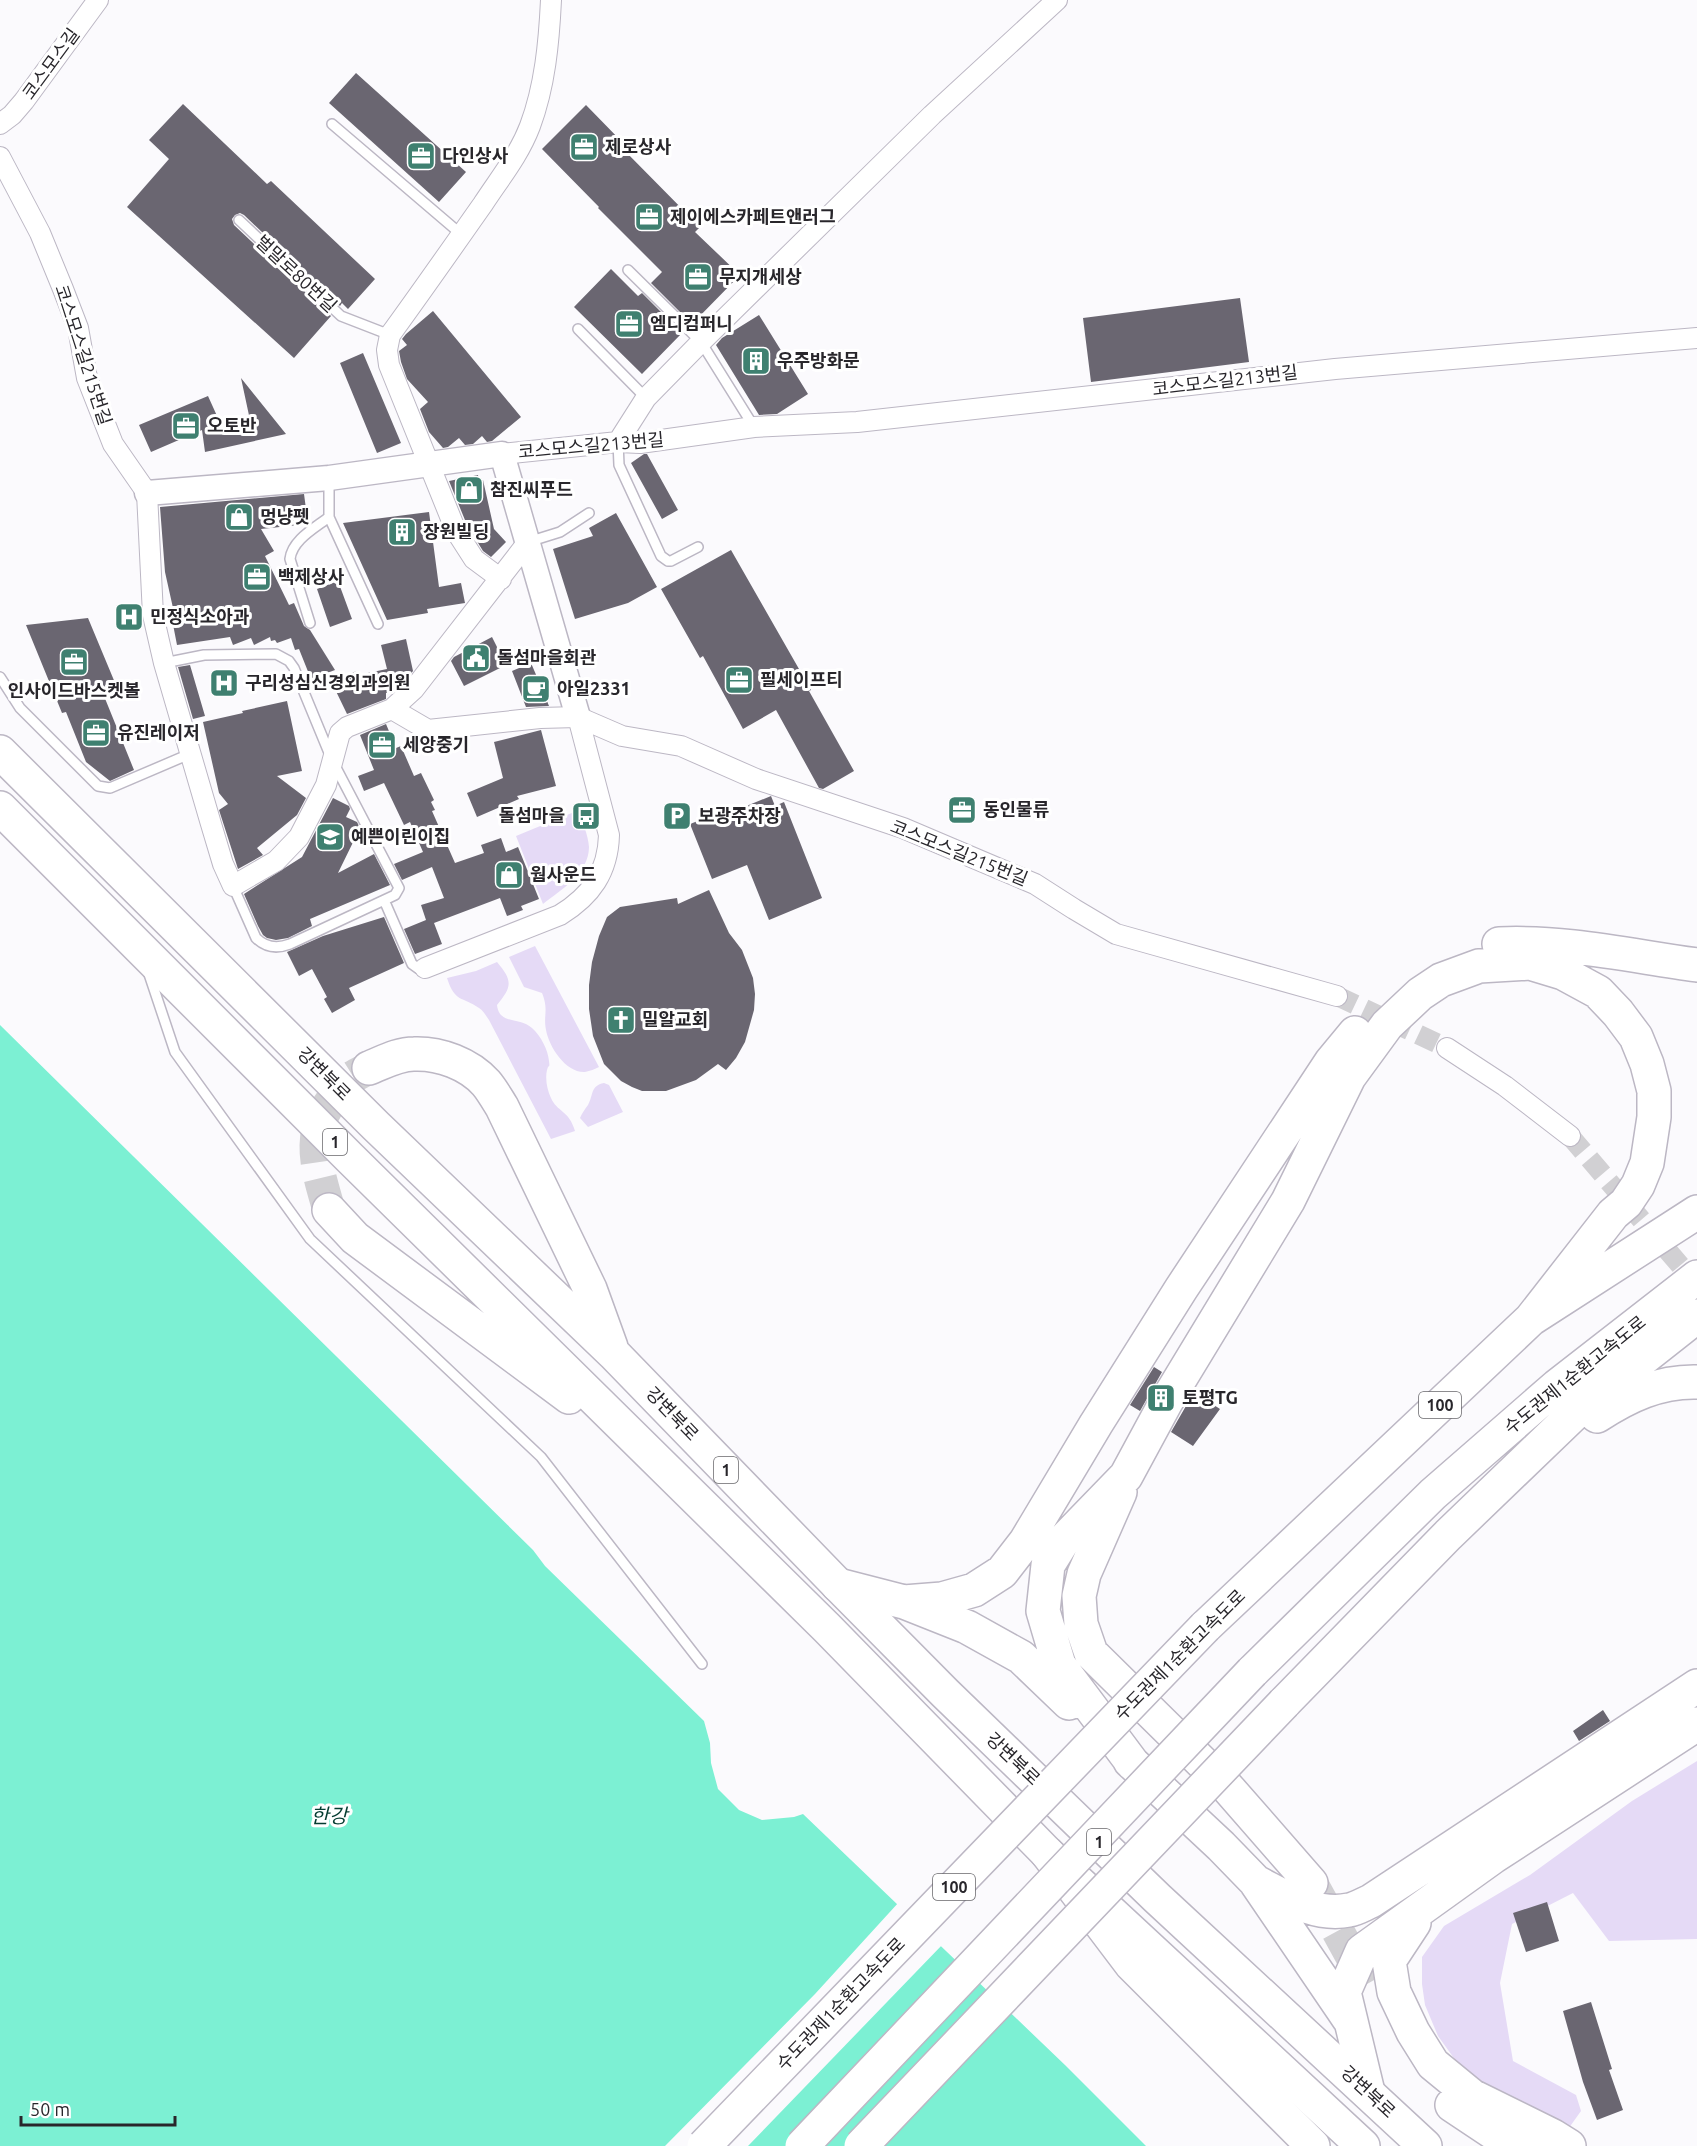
<svg xmlns="http://www.w3.org/2000/svg" width="1697" height="2146" viewBox="0 0 1697 2146" font-family="Ubuntu,'Noto Sans KR',sans-serif">
<style>
.green{fill:#e5daf6}
.water{fill:#7cf0d3}
.pier{fill:#fbfafd}
.building{fill:#6a6671}
.lines{fill:none;stroke-linecap:round;stroke-linejoin:round}
.minor-tunnel{stroke:#d1d0d3;stroke-width:20;stroke-dasharray:20 10;stroke-linecap:butt}
.trunk-tunnel{stroke:#d1d0d3;stroke-width:33;stroke-dasharray:33 16;stroke-linecap:butt}
.motorway-tunnel{stroke:#d1d0d3;stroke-width:33;stroke-dasharray:33 16;stroke-linecap:butt}
.service-casing{stroke:#bcb7c4;stroke-width:12}
.minor-casing{stroke:#bcb7c4;stroke-width:22}
.tertiary-casing{stroke:#bcb7c4;stroke-width:27}
.trunk-casing{stroke:#bcb7c4;stroke-width:36}
.motorway-casing{stroke:#bcb7c4;stroke-width:36}
.service{stroke:#fff;stroke-width:9}
.minor{stroke:#fff;stroke-width:20}
.tertiary{stroke:#fff;stroke-width:24}
.trunk{stroke:#fff;stroke-width:33}
.motorway{stroke:#fff;stroke-width:33}
.motorway-bridge-casing{stroke:#bcb7c4;stroke-width:36;stroke-linecap:butt}
.motorway-bridge{stroke:#fff;stroke-width:33}
.labels{text-anchor:middle;stroke-width:6;stroke-linejoin:round;paint-order:stroke}
.shield{fill:#fff;stroke:#68676b;stroke-width:1.5}
.shield-label{font-size:16px;font-weight:bold;fill:#28262b}
.street-label{font-size:18px;fill:#28262b;stroke:#fff}
.poi-label{font-size:18px;font-weight:bold;fill:#28262b;stroke:#fff;text-anchor:start}
.water-label{font-size:20px;font-style:italic;fill:#043c31;stroke:#fff}
</style>
<rect width="100%" height="100%" fill="#fbfafd"/>
<path class="green" d="M 579,810 C 582,822 588,834 589,847 C 589,873 561,890 543,904 L 516,836 Z
M 535,946 L 599,1067 C 595,1069 590,1071 585,1072 C 566,1073 549,1047 546,1030 C 543,1015 549,1010 542,993 L 524,987 L 509,957 Z
M 497,962 C 514,982 511,987 497,1005 C 499,1025 520,1017 532,1028 C 541,1036 548,1050 549,1061 C 550,1069 549,1063 547,1070 C 545,1078 547,1090 551,1098 C 557,1112 569,1110 575,1131 L 551,1139 L 489,1020 C 486,1016 483,1010 479,1008 C 462,996 455,1003 447,978 L 476,971 Z
M 604,1083 L 609,1085 L 623,1112 L 588,1127 L 580,1118 C 582,1113 585,1109 588,1105 C 594,1094 590,1086 604,1083 Z
M 1697,1761 L 1697,1939 L 1609,1941 L 1573,1893 L 1512,1924 L 1500,1983 L 1513,2061 L 1576,2095 L 1581,2111 L 1566,2132 L 1487,2090 L 1456,2061 L 1438,2036 L 1425,2005 L 1422,1984 L 1422,1957 L 1444,1926 L 1530,1875 L 1632,1801 Z"/>
<path class="water" d="M 0,1025 L 533,1550 L 545,1566 L 704,1721 L 710,1743 L 711,1763 L 718,1789 L 739,1810 L 762,1820 L 794,1817 L 803,1814 L 1065,2065 L 1146,2146 L 0,2146 Z"/>
<path class="pier" d="M 899,1902 L 943,1944 L 748,2146 L 665,2146 L 815,1994 Z"/>
<path class="building" d="M 356,73 L 466,172 L 439,202 L 329,103 Z
M 183,104 L 267,184 L 271,181 L 375,279 L 348,309 L 342,303 L 340,306 L 244,215 L 240,213 L 235,215 L 232,219 L 234,225 L 331,316 L 294,358 L 127,207 L 169,159 L 149,140 Z
M 586,105 L 625,145 L 622,148 L 700,227 L 695,232 L 740,275 L 692,324 L 651,283 L 662,272 L 598,208 L 599,207 L 542,149 Z
M 611,269 L 638,296 L 642,293 L 682,333 L 642,374 L 574,307 Z
M 1240,298 L 1249,362 L 1091,382 L 1083,318 Z
M 433,311 L 521,417 L 492,441 L 487,442 L 482,436 L 473,444 L 465,445 L 459,438 L 448,447 L 443,448 L 429,432 L 420,409 L 428,402 L 407,379 L 401,362 L 399,351 L 407,345 L 402,339 L 406,334 Z
M 759,315 L 808,394 L 777,414 L 759,415 L 716,345 L 722,338 Z
M 363,353 L 401,443 L 377,453 L 340,363 Z
M 241,378 L 286,434 L 205,452 L 202,430 L 151,452 L 139,425 L 208,396 L 222,427 L 250,420 Z
M 644,454 L 647,454 L 678,510 L 662,519 L 631,463 Z
M 478,475 L 479,481 L 483,480 L 494,529 L 506,542 L 491,557 L 483,551 L 467,525 L 449,481 Z
M 304,494 L 308,524 L 261,529 L 274,551 L 265,556 L 289,605 L 294,603 L 304,626 L 310,630 L 335,670 L 311,679 L 299,649 L 295,650 L 291,638 L 277,643 L 275,640 L 271,641 L 270,637 L 254,645 L 251,638 L 233,645 L 230,637 L 177,645 L 170,609 L 173,608 L 165,572 L 160,507 Z
M 429,512 L 439,587 L 461,583 L 465,603 L 427,609 L 428,613 L 387,620 L 343,523 Z
M 616,513 L 657,587 L 628,603 L 575,619 L 553,549 L 593,536 L 589,528 Z
M 731,550 L 811,690 L 809,691 L 854,771 L 823,789 L 819,788 L 776,710 L 743,729 L 703,656 L 700,658 L 661,589 Z
M 338,581 L 352,619 L 330,627 L 317,589 Z
M 88,618 L 118,690 L 104,696 L 134,770 L 110,781 L 86,762 L 66,712 L 62,713 L 26,625 Z
M 492,637 L 506,665 L 464,686 L 451,661 L 454,657 Z
M 406,639 L 413,671 L 405,681 L 394,691 L 386,693 L 386,699 L 347,714 L 332,683 L 356,671 L 358,675 L 387,669 L 381,645 Z
M 531,663 L 540,684 L 549,706 L 526,707 L 512,671 Z
M 190,665 L 205,716 L 193,719 L 178,667 Z
M 287,701 L 302,771 L 277,776 L 306,798 L 297,815 L 257,848 L 263,855 L 238,869 L 219,810 L 228,804 L 219,793 L 203,722 L 243,713 L 242,711 Z
M 386,724 L 396,748 L 401,746 L 414,776 L 421,773 L 434,800 L 431,802 L 435,810 L 432,811 L 455,863 L 484,853 L 481,845 L 501,838 L 506,852 L 518,847 L 539,899 L 521,906 L 523,910 L 507,916 L 500,898 L 434,923 L 442,944 L 415,954 L 404,929 L 426,920 L 421,905 L 444,898 L 432,867 L 402,880 L 394,864 L 423,852 L 410,822 L 404,825 L 384,783 L 364,791 L 358,776 L 374,770 L 360,735 Z
M 541,730 L 556,786 L 517,796 L 519,799 L 477,817 L 467,793 L 503,778 L 494,742 Z
M 771,796 L 775,806 L 784,802 L 822,898 L 769,920 L 747,865 L 712,879 L 690,824 L 721,812 L 722,816 Z
M 333,798 L 349,806 L 350,809 L 346,817 L 357,822 L 360,828 L 338,873 L 374,854 L 390,885 L 310,919 L 312,926 L 288,938 L 276,940 L 267,938 L 263,935 L 258,926 L 244,894 L 302,857 Z
M 709,890 L 729,933 L 742,950 L 753,978 L 755,994 L 754,1010 L 745,1042 L 736,1058 L 726,1070 L 718,1064 L 696,1080 L 666,1091 L 642,1091 L 632,1087 L 621,1081 L 604,1064 L 593,1036 L 589,1009 L 589,985 L 592,962 L 599,936 L 607,917 L 620,907 L 677,898 L 678,904 Z
M 384,917 L 404,963 L 349,988 L 355,1000 L 332,1013 L 324,999 L 327,997 L 312,969 L 299,976 L 287,952 L 323,936 Z
M 1154,1367 L 1162,1372 L 1140,1411 L 1130,1405 Z
M 1194,1392 L 1220,1409 L 1193,1446 L 1171,1432 Z
M 1603,1710 L 1610,1721 L 1579,1741 L 1573,1731 Z
M 1547,1902 L 1559,1941 L 1526,1952 L 1513,1913 Z
M 1591,2002 L 1612,2069 L 1609,2070 L 1623,2110 L 1597,2120 L 1583,2082 L 1563,2011 Z"/>
<g class="lines">
<path class="minor-tunnel" d="M 1337,996 L 1447,1048
M 1570,1136 L 1697,1285"/>
<path class="trunk-tunnel" d="M 329,1210 C 318,1171 305,1136 332,1100 C 336,1094 340,1086 346,1082 C 352,1076 362,1072 369,1068"/>
<path class="motorway-tunnel" d="M 1314,1888 L 1367,1984"/>
<g class="service-casing">
<path id="service" d="M 332,124 L 462,235
M 239,220 L 341,316 L 390,335
M 628,270 L 701,342 L 754,427
M 578,329 L 646,398
M 618,442 L 619,465 L 661,556 L 668,561 L 671,561 L 698,547
M 329,480 L 329,517 L 378,624
M 528,542 L 560,532 L 589,513
M 310,623 L 290,559 C 292,540 315,528 329,517
M 164,663 L 204,655 L 276,654 L 289,661 L 294,668 L 332,760 L 399,888 L 395,895 L 290,944 C 277,949 266,948 256,938 L 233,886
M 0,677 L 20,708 L 98,786 L 110,788 L 192,753
M 384,900 L 412,964 L 419,969 L 425,968
M 149,974 L 175,1052 L 310,1239 L 541,1457 L 702,1664"/>
</g>
<g class="minor-casing">
<path id="minor" d="M 0,124 L 12,115 L 24,101 L 98,0
M 0,157 L 40,233 L 63,289 L 78,328 L 87,378 L 113,444 L 147,493 L 153,615 L 164,663 L 211,824 L 223,864 L 233,886 L 276,861 L 299,837 L 326,785 L 340,733 L 347,727 L 392,709 L 414,689 L 528,542
M 618,442 L 646,398 L 701,342 L 932,115 L 1057,0
M 502,454 L 618,442 L 640,443 L 754,427 L 857,422 L 1335,369 L 1697,338
M 501,579 L 474,559 L 456,531 L 389,365 L 387,350 L 390,335 C 422,291 452,248 483,204 C 500,178 519,155 530,126 C 545,86 549,42 551,0
M 392,709 L 428,730 L 540,718 L 578,717 L 622,736 L 681,746 L 756,779 L 903,828 L 1035,884 L 1074,909 L 1116,934 L 1337,996
M 425,968 L 560,915 C 591,896 608,872 609,835 L 578,717
M 1447,1048 L 1505,1086 L 1570,1136"/>
</g>
<g class="tertiary-casing">
<path id="tertiary" d="M 147,493 L 329,478 L 502,454 L 578,717"/>
</g>
<g class="trunk-casing">
<path id="trunk" d="M 0,752 L 376,1126 L 614,1354 L 838,1585 L 945,1693 L 1157,1898 L 1425,2146
M 0,808 L 350,1158 L 827,1628 L 1047,1853 L 1363,2146
M 369,1068 C 384,1062 398,1054 414,1054 C 440,1053 469,1064 486,1083 C 492,1090 497,1099 502,1107 L 590,1289 L 611,1347
M 329,1210 L 355,1238 L 569,1397"/>
</g>
<g class="motorway-casing">
<path id="motorway" d="M 1499,944 C 1566,941 1631,956 1697,965
M 1597,1416 C 1628,1396 1659,1381 1697,1382
M 1120,1492 L 1084,1574 L 1079,1596 L 1081,1624 L 1091,1653 L 1227,1787 L 1311,1883
M 838,1585 L 904,1602 L 967,1627 L 1021,1657 L 1069,1703
M 904,1602 L 942,1599 L 974,1590 L 1002,1572 L 1026,1541 L 1096,1424 L 1181,1289 L 1331,1062 L 1355,1033
M 1205,1627 L 1531,1319 L 1697,1212
M 1252,1672 L 1433,1494 L 1557,1386 L 1697,1277
M 1284,1703 L 1448,1535 L 1579,1409 L 1697,1316
M 1130,1761 L 1221,1846 L 1255,1881 L 1349,2019
M 1133,1764 L 1059,1665 L 1043,1611 L 1048,1565 L 1063,1541 L 1126,1476 L 1166,1402 L 1288,1201 L 1349,1077 L 1387,1025 L 1420,994 L 1441,980 L 1479,966 L 1530,963 L 1563,973 L 1598,992 L 1618,1013 L 1636,1037 L 1647,1064 L 1654,1091 L 1654,1117 L 1647,1163 L 1638,1185 L 1626,1203 L 1613,1214 L 1531,1319
M 1047,1853 L 1131,1964 L 1313,2146
M 1258,1883 C 1285,1897 1316,1917 1349,1910 C 1356,1909 1364,1904 1371,1901 L 1697,1686
M 1414,1923 L 1389,1961 L 1394,1992 L 1413,2032 L 1433,2064 L 1472,2096 L 1553,2136 L 1569,2146
M 1368,2092 L 1344,1992 L 1362,1951 L 1493,1857 L 1697,1724
M 1452,2105 L 1497,2135 L 1530,2146"/>
</g>
<use href="#service" class="service"/>
<use href="#minor" class="minor"/>
<use href="#tertiary" class="tertiary"/>
<use href="#trunk" class="trunk"/>
<use href="#motorway" class="motorway"/>
<g class="motorway-bridge-casing">
<path id="motorway-bridge" d="M 704,2146 L 1205,1627
M 802,2146 L 1252,1672
M 861,2146 L 1284,1703"/>
</g>
<use href="#motorway-bridge" class="motorway-bridge"/>
</g>
<defs>
<g id="office-square" transform="scale(1.5)"><rect x="-9" y="-9" width="18" height="18" rx="4" fill="#3f8070" stroke="#fff"/><path d="M-6-3h4V-5.5h4V-3h4V5H-6ZM-1-4.5V-3h2v-1.5ZM-6 0V1H6V0Z" fill="#fff"/></g>
<g id="building-square" transform="scale(1.5)"><rect x="-9" y="-9" width="18" height="18" rx="4" fill="#3f8070" stroke="#fff"/><path d="M-4-6H4V6H1V3H-1V6H-4ZM-2.5-4.3h1.7v1.8h-1.7ZM.8-4.3h1.7v1.8H.8ZM-2.5-1h1.7V.8h-1.7ZM.8-1h1.7V.8H.8Z" fill="#fff"/></g>
<g id="shop-square" transform="scale(1.5)"><rect x="-9" y="-9" width="18" height="18" rx="4" fill="#3f8070" stroke="#fff"/><path d="M-5-2.5h2.3a2.7 3.5 0 0 1 5.4 0H5L5.5 6h-11ZM-1.5-2.5h3a1.5 2.3 0 0 0-3 0Z" fill="#fff"/></g>
<g id="hospital-square" transform="scale(1.5)"><rect x="-9" y="-9" width="18" height="18" rx="4" fill="#3f8070" stroke="#fff"/><path d="M-5-5h3v3.5h4V-5h3V5h-3V1.5h-4V5h-3Z" fill="#fff"/></g>
<g id="civic-square" transform="scale(1.5)"><rect x="-9" y="-9" width="18" height="18" rx="4" fill="#3f8070" stroke="#fff"/><path d="M-.6-6.5H3V-4.5H.6V-3L4-1V1h2V6H-6V1h2V-1L-.6-3ZM-1.2 2.5V6h2.4V2.5Z" fill="#fff"/></g>
<g id="cafe-square" transform="scale(1.5)"><rect x="-9" y="-9" width="18" height="18" rx="4" fill="#3f8070" stroke="#fff"/><path d="M-5.5-4.5H6V0H3Q3 3.5 0 3.5H-2.5Q-5.5 3.5-5.5 0ZM3-3.2v2h1.7v-2ZM-6 4.5H4V6H-6Z" fill="#fff"/></g>
<g id="bus-square" transform="scale(1.5)"><rect x="-9" y="-9" width="18" height="18" rx="4" fill="#3f8070" stroke="#fff"/><path d="M-5-6H5V4H4V6H2V4H-2V6H-4V4H-5ZM-3.5-4V0h7V-4ZM-3.5 1.2v1.5H-2V1.2ZM2 1.2v1.5H3.5V1.2Z" fill="#fff"/></g>
<g id="parking-square" transform="scale(1.5)"><rect x="-9" y="-9" width="18" height="18" rx="4" fill="#3f8070" stroke="#fff"/><path d="M-3.5-5.5H1a3.5 3.5 0 0 1 0 7H-1V5.5H-3.5ZM-1-3.4V-.6H.8a1.4 1.4 0 0 0 0-2.8Z" fill="#fff"/></g>
<g id="school-square" transform="scale(1.5)"><rect x="-9" y="-9" width="18" height="18" rx="4" fill="#3f8070" stroke="#fff"/><path d="M0-5L7-2L0 1L-7-2ZM-4 1L0 2.5L4 1V4Q0 6-4 4Z" fill="#fff"/></g>
<g id="church-square" transform="scale(1.5)"><rect x="-9" y="-9" width="18" height="18" rx="4" fill="#3f8070" stroke="#fff"/><path d="M-1.2-6h2.4v3.5h3.3v2.4h-3.3V6h-2.4V-.1h-3.3v-2.4h3.3Z" fill="#fff"/></g>
</defs>
<g fill-rule="evenodd">
<use href="#office-square" x="584" y="147"/>
<use href="#office-square" x="421" y="156"/>
<use href="#office-square" x="649" y="217"/>
<use href="#office-square" x="698" y="277"/>
<use href="#office-square" x="629" y="324"/>
<use href="#building-square" x="756" y="361"/>
<use href="#office-square" x="186" y="426"/>
<use href="#shop-square" x="469" y="490"/>
<use href="#shop-square" x="239" y="517"/>
<use href="#building-square" x="402" y="532"/>
<use href="#office-square" x="257" y="577"/>
<use href="#hospital-square" x="129" y="617"/>
<use href="#civic-square" x="476" y="658"/>
<use href="#office-square" x="74" y="662"/>
<use href="#office-square" x="739" y="680"/>
<use href="#hospital-square" x="224" y="683"/>
<use href="#cafe-square" x="536" y="689"/>
<use href="#office-square" x="96" y="733"/>
<use href="#office-square" x="382" y="745"/>
<use href="#office-square" x="962" y="810"/>
<use href="#bus-square" x="586" y="816"/>
<use href="#parking-square" x="677" y="816"/>
<use href="#school-square" x="330" y="837"/>
<use href="#shop-square" x="509" y="875"/>
<use href="#church-square" x="621" y="1020"/>
<use href="#building-square" x="1161" y="1398"/>
</g>
<g class="labels">
<g class="shield">
<rect x="323" y="1129" width="24" height="26" rx="4.5"/>
<rect x="1419" y="1392" width="42" height="26" rx="4.5"/>
<rect x="714" y="1457" width="24" height="26" rx="4.5"/>
<rect x="1087" y="1829" width="24" height="26" rx="4.5"/>
<rect x="933" y="1874" width="42" height="26" rx="4.5"/>
</g>
<g class="shield-label">
<text x="335" y="1148">1</text>
<text x="1440" y="1411">100</text>
<text x="726" y="1476">1</text>
<text x="1099" y="1848">1</text>
<text x="954" y="1893">100</text>
</g>
<g class="street-label">
<text transform="translate(51 64) rotate(-54)" y="6">코스모스길</text>
<text transform="translate(296 274) rotate(43)" y="6">벌말로80번길</text>
<text transform="translate(83 355) rotate(72)" y="6">코스모스길215번길</text>
<text transform="translate(1225 381) rotate(-7)" y="6">코스모스길213번길</text>
<text transform="translate(591 446) rotate(-5)" y="6">코스모스길213번길</text>
<text transform="translate(959 853) rotate(22)" y="6">코스모스길215번길</text>
<text transform="translate(324 1074) rotate(45)" y="6">강변북로</text>
<text transform="translate(1575 1375) rotate(-39)" y="6">수도권제1순환고속도로</text>
<text transform="translate(672 1414) rotate(46)" y="6">강변북로</text>
<text transform="translate(1180 1655) rotate(-45)" y="6">수도권제1순환고속도로</text>
<text transform="translate(1013 1759) rotate(44)" y="6">강변북로</text>
<text transform="translate(841 2004) rotate(-46)" y="6">수도권제1순환고속도로</text>
<text transform="translate(1368 2092) rotate(43)" y="6">강변북로</text>
</g>
<g class="poi-label">
<text x="605" y="153">제로상사</text>
<text x="442" y="162">다인상사</text>
<text x="670" y="223">제이에스카페트앤러그</text>
<text x="719" y="283">무지개세상</text>
<text x="650" y="330">엠디컴퍼니</text>
<text x="777" y="367">우주방화문</text>
<text x="207" y="432">오토반</text>
<text x="490" y="496">참진씨푸드</text>
<text x="260" y="523">멍냥펫</text>
<text x="423" y="538">장원빌딩</text>
<text x="278" y="583">백제상사</text>
<text x="150" y="623">민정식소아과</text>
<text x="497" y="664">돌섬마을회관</text>
<text x="760" y="686">필세이프티</text>
<text x="245" y="689">구리성심신경외과의원</text>
<text x="557" y="695">아일2331</text>
<text x="74" y="697" text-anchor="middle">인사이드바스켓볼</text>
<text x="117" y="739">유진레이저</text>
<text x="403" y="751">세앙중기</text>
<text x="983" y="816">동인물류</text>
<text x="565" y="822" text-anchor="end">돌섬마을</text>
<text x="698" y="822">보광주차장</text>
<text x="351" y="843">예쁜이린이집</text>
<text x="530" y="881">웜사운드</text>
<text x="642" y="1026">밀알교회</text>
<text x="1182" y="1404">토평TG</text>
</g>
<g class="water-label">
<text x="329" y="1823">한강</text>
</g>
</g>
<path d="M21 2116v9h154v-9" fill="none" stroke="#28262b" stroke-width="3"/>
<text x="30" y="2116" font-size="18" fill="#28262b" stroke="#ffffff" stroke-width="4.5" paint-order="stroke">50 m</text>
</svg>
